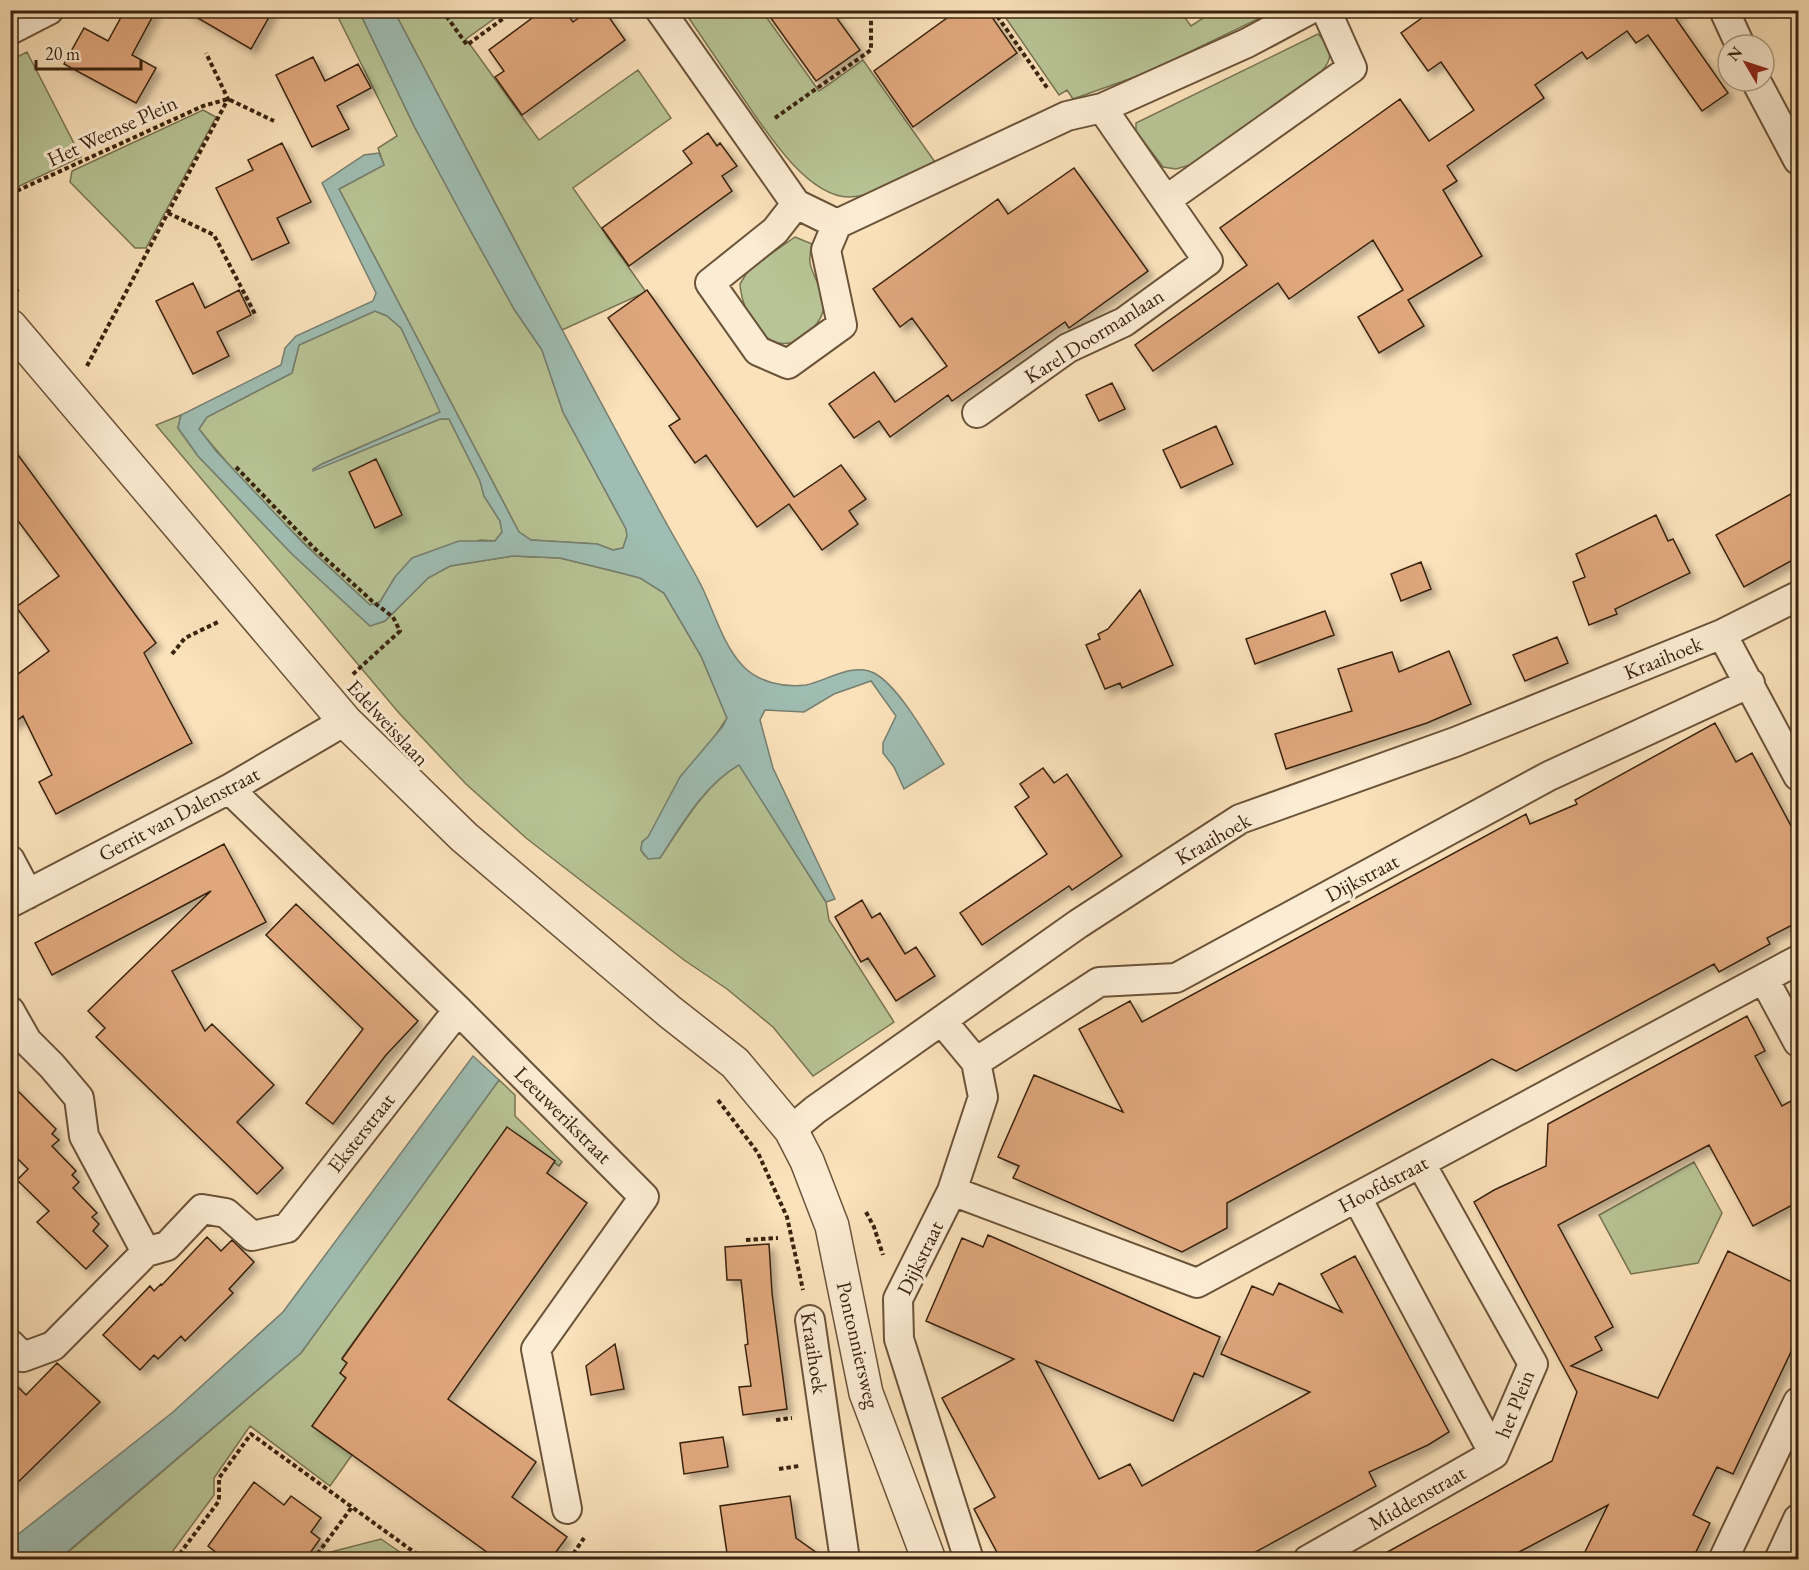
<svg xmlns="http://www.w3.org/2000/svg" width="1809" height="1570" viewBox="0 0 1809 1570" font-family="'EB Garamond',serif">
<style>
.green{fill:#b8c495;stroke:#787452;stroke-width:1.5}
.water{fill:#9fbdb2;stroke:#767f70;stroke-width:1.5;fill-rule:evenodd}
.building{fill:#e0a77d;stroke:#39230e;stroke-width:1.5;filter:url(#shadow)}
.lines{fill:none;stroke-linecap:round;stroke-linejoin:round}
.minor-casing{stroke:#6a5339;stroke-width:32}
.tertiary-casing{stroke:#6a5339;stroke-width:36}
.path{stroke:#39230e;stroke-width:4;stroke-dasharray:4.5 3;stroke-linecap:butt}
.minor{stroke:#fcecd3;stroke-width:28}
.tertiary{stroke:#fcecd3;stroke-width:33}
.labels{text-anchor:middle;stroke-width:6;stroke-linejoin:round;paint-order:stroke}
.street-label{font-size:21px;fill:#39230e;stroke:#fcecd3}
</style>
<defs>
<filter id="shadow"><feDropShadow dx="5.5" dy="5.5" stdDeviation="3" flood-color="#0004"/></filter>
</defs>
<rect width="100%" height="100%" fill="#fbe2bb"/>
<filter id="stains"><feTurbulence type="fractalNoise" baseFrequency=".00333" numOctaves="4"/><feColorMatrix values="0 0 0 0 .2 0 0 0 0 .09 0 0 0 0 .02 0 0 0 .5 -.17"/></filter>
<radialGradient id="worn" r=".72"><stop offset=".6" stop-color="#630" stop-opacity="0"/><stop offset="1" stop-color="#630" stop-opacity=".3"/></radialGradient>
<path class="green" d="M 335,11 L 359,11 L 414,126 L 469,228 L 514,309 L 542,350 L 563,412 L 626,529 L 627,536 L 623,548 L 613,550 L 597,544 L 531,540 L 519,532 L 339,189 L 384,165 L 378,148 L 397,136 Z
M 394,11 L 438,11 L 442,15 L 449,11 L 505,11 L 466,39 L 539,140 L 638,70 L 671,118 L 573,188 L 646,292 L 562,330 Z
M 684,11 L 762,11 L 819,91 L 863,60 L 935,162 C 911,174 877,196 850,197 C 804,198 759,120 735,86 C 718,61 701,36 684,11 Z
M 1001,11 L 1180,11 L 1191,26 L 1214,11 L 1274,11 L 1146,73 L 1073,99 L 1067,90 L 1059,95 Z
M 1318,34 C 1331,47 1335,57 1321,72 L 1190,165 L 1176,169 L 1163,167 L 1136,131 L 1136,123 Z
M 27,52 L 81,157 L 11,190 L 11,60 Z
M 203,110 L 216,117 L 146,248 L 135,248 L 70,182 L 72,171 Z
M 795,237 L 812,244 C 811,250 809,257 810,263 C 813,279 827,293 823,311 C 821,320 814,328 807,334 C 772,364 742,317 740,284 L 749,269 Z
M 375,311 L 387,316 L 401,328 L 441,412 L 322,464 L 313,470 L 440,419 L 449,419 L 480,481 L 484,496 L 500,521 L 502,532 L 495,541 L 480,540 L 395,577 L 380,602 L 370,605 C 310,550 250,493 199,429 L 207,417 L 292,373 L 299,345 Z
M 181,415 L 178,428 L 198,456 L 292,554 L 370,626 L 385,621 L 428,578 L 450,566 L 513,556 L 560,558 L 609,570 L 641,578 L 664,593 L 701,656 L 727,718 L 648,837 L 642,842 L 641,850 L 645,856 L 660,858 C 683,824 704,786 739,764 L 826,902 L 829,920 L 894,1022 L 813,1076 L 773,1027 L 727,989 L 684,960 L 526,838 L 466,784 L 399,713 L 156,425 Z
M 499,1080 L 515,1095 L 515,1116 L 562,1162 L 559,1166 L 507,1128 L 342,1358 L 347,1363 L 340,1373 L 346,1378 L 312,1426 L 352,1455 L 330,1486 L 250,1426 L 214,1478 L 214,1495 L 167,1559 L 59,1560 L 301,1353 Z
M 1694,1162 L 1722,1213 L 1698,1263 L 1631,1274 L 1599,1215 Z
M 381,1539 L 410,1559 L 322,1559 L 327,1553 Z"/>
<path class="water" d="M 359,11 L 394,11 C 481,176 567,342 657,506 C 671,533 687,558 701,585 C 714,611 722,643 742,665 C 757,682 784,688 806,685 C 826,681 853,662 874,673 C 899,686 928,739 944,764 L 904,789 L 894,767 L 883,753 L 883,743 L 896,716 L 871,681 L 834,694 L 804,712 L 765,710 L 760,720 L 773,768 L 835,899 L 826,902 L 739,765 C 704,785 682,824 660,858 L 648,859 L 641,850 L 642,842 L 648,837 L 680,777 L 723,726 L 727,718 L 701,656 L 664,593 L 640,578 L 609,570 L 560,558 L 513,556 L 450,566 L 428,578 L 385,621 L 370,626 L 292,554 L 198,456 L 178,428 L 181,415 L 281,365 L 285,348 L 296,336 L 373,301 L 376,293 L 322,183 L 364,155 L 379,153 L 384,165 L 339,189 L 519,532 L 531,540 L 597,544 L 613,550 L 623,548 L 627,536 L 626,529 L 563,412 L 542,350 L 514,309 L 469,228 L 414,126 ZM 375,311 L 387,316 L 401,328 L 440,412 L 322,464 L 313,469 L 313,471 L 440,419 L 449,419 L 480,481 L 484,496 L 500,521 L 502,532 L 495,541 L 459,541 L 412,558 L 395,577 L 380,602 L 370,605 L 303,543 L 216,451 L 199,429 L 207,417 L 292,373 L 299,345 Z
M 473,1056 L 499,1080 L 301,1353 L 59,1559 L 11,1559 L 11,1540 L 173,1412 L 283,1312 Z"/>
<path class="building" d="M 125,10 L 156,10 L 132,55 L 156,68 L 136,103 L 64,64 L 84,28 L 108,41 Z
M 184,10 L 273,10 L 251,49 Z
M 543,10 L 564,10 L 573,22 L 589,10 L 604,10 L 625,40 L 522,115 L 495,77 L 504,71 L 489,50 Z
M 765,10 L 831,10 L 860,50 L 816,81 Z
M 958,10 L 987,10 L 1017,53 L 913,127 L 874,71 Z
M 1433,10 L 1683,10 L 1674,16 L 1728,93 L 1702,111 L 1648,35 L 1636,43 L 1627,31 L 1587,59 L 1582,52 L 1535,85 L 1544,98 L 1447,166 L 1457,181 L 1443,190 L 1482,256 L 1408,300 L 1424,326 L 1379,353 L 1358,317 L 1403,290 L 1373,240 L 1289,299 L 1278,283 L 1153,371 L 1135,345 L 1247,265 L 1220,228 L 1400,99 L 1429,141 L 1474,110 L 1441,62 L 1428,71 L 1401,33 Z
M 313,57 L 325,81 L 358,64 L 371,88 L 337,106 L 349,129 L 312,147 L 276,75 Z
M 708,133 L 717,146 L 720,143 L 737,166 L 722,176 L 732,191 L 629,266 L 602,228 L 692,163 L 683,151 Z
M 282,143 L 311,202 L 277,218 L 289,243 L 252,260 L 216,188 L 253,170 L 248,160 Z
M 1074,168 L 1148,271 L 1069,328 L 1065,322 L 952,401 L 948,395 L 890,437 L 879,421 L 854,438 L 829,404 L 874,372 L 895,402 L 947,366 L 912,318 L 900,327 L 873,289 L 998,199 L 1008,214 Z
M 193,283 L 205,308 L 239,290 L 251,315 L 217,332 L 229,356 L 193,374 L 156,301 Z
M 647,290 L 794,497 L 841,465 L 866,499 L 849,511 L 858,524 L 822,550 L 789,504 L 757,527 L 706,455 L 695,463 L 669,426 L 680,419 L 608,318 Z
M 1112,383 L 1125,409 L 1099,421 L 1086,395 Z
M 1216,426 L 1233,464 L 1181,488 L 1163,450 Z
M 10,444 L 156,643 L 144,653 L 192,743 L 56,814 L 39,782 L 52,775 L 23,716 L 10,726 L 10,680 L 49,651 L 16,607 L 59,576 L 10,510 Z
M 376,459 L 402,515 L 375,528 L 349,472 Z
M 1798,490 L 1798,557 L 1744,587 L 1716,535 Z
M 1656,515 L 1668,541 L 1673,539 L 1690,573 L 1615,609 L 1617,614 L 1589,625 L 1573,582 L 1585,577 L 1576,554 Z
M 1421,562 L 1431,589 L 1401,601 L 1391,574 Z
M 1140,590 L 1173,665 L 1122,688 L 1120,683 L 1105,689 L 1086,645 L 1100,639 L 1098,634 L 1108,629 Z
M 1325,611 L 1334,635 L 1255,664 L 1246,639 Z
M 1557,637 L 1568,663 L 1525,681 L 1513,655 Z
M 1449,651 L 1471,704 L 1427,723 L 1286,769 L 1275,734 L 1352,711 L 1338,669 L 1392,652 L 1399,672 Z
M 1715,723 L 1736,762 L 1752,753 L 1798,839 L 1798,922 L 1767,938 L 1770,944 L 1719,972 L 1714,964 L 1516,1071 L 1492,1059 L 1474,1069 L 1227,1203 L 1227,1228 L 1182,1252 L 1013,1178 L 1019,1166 L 998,1157 L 1034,1075 L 1123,1112 L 1079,1029 L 1130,1001 L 1142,1022 L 1526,814 L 1530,824 L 1577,804 L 1575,800 Z
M 1043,768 L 1054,783 L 1067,774 L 1122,856 L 1072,890 L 1069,886 L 982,945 L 960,913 L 1047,854 L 1015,807 L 1029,797 L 1020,784 Z
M 224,844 L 266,922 L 172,971 L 205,1031 L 212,1024 L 274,1085 L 237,1122 L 283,1168 L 257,1194 L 96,1037 L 105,1028 L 88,1011 L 211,891 L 52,975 L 35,943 Z
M 862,900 L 872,918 L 880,913 L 905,954 L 916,947 L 935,976 L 896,1001 L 868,958 L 861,962 L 835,917 Z
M 296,904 L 418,1021 L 386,1055 L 333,1124 L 306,1103 L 363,1029 L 266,935 Z
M 1747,1016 L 1765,1051 L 1755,1056 L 1782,1106 L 1798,1097 L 1798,1202 L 1753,1226 L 1709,1145 L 1558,1225 L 1613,1327 L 1595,1337 L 1602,1350 L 1571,1366 L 1658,1398 L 1728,1251 L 1798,1285 L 1798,1337 L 1733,1474 L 1717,1467 L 1693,1515 L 1710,1523 L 1692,1560 L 1581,1560 L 1608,1505 L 1504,1560 L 1373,1560 L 1552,1461 L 1577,1392 L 1474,1202 L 1494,1190 L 1546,1166 L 1548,1124 Z
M 10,1083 L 56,1129 L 52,1134 L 59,1140 L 52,1146 L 76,1171 L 72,1175 L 79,1182 L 73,1188 L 97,1213 L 92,1217 L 99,1224 L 93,1231 L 108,1246 L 86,1269 L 37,1222 L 49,1211 L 17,1180 L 28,1169 L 10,1151 Z
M 507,1127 L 555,1161 L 547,1173 L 587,1203 L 448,1399 L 536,1462 L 512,1497 L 567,1537 L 550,1560 L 498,1560 L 312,1426 L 346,1378 L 340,1373 L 347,1363 L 342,1359 Z
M 988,1235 L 1220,1337 L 1203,1377 L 1194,1373 L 1173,1421 L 1036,1361 L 1099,1479 L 1130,1464 L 1142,1486 L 1310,1392 L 1221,1354 L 1252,1286 L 1273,1295 L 1279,1283 L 1342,1312 L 1321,1274 L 1355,1256 L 1449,1432 L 1428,1445 L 1369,1472 L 1376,1486 L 1241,1560 L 1001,1560 L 974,1509 L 995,1497 L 942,1398 L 1014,1359 L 926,1321 L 962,1238 L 983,1247 Z
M 207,1237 L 221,1251 L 232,1240 L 254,1262 L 229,1289 L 233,1293 L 185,1341 L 181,1336 L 158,1359 L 154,1355 L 140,1370 L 103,1335 L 150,1286 L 154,1291 L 161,1284 L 162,1285 Z
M 769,1244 L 772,1293 L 787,1409 L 743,1415 L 739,1387 L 751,1386 L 745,1345 L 748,1344 L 741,1280 L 727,1280 L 725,1247 Z
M 615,1344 L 624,1389 L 591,1395 L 586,1366 Z
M 57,1363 L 100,1402 L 10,1490 L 10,1379 L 26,1395 Z
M 723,1437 L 728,1467 L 684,1474 L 680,1443 Z
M 254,1482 L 284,1505 L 291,1496 L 321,1518 L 311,1532 L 320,1539 L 305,1560 L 226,1560 L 208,1546 Z
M 790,1496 L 796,1538 L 827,1560 L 728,1560 L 720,1506 Z"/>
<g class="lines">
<g class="minor-casing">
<path id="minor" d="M 660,10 L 796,204 L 837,224 L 1067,116 L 1102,108 L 1247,43 L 1309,10
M 1724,10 L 1740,45
M 10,30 L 49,10
M 1756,81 L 1798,160
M 1166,200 L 1352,68 L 1326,10
M 796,204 L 775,231 L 710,283 L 758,351 L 788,364 L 842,325 L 826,250 L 837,224
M 977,413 L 1068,348 L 1124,322 L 1208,261 L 1102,108
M 1722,634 L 1798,776
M 229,789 L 458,1010 L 644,1197 L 536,1349 L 567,1509
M 10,860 L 28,894
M 10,903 L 229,789 L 345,721
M 1764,979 L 1798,1042
M 10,1011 L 27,1041 L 52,1066 L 79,1098 L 84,1136 L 146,1252
M 942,1021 L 976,1062 L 983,1097 L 952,1191 L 898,1299 L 899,1339 L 969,1560
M 976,1062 L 1099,982 L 1176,978 L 1549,776 L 1750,683
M 791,1130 L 815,1110 L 1078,924 L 1240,819 L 1455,742 L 1722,634 L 1798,596
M 952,1191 L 1197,1283 L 1798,960
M 1357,1198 L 1494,1454 L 1533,1364 L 1421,1164
M 810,1320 L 845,1560
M 10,1344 L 23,1357 L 53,1346 L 146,1252 L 167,1246 L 202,1209 L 226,1213 L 252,1236 L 287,1228 L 458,1010
M 1308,1560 L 1494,1454
M 1723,1560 L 1798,1402
M 1779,1560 L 1798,1519"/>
</g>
<g class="tertiary-casing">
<path id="tertiary" d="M 10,326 L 345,721 L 464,837 L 670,1012 L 735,1063 L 791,1130 L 807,1161 L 832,1226 L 866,1393 L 929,1560"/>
</g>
<path class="path" d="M 442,10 L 467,45 L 515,10
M 993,10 L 1048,89
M 998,18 L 1008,10
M 775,118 L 871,50 L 871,10
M 10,194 L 203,106 L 228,99 L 274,121
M 168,213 L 214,235 L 256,316
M 10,283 L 18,292
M 87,366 L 228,99 L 206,53
M 236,467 L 314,548 L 372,601 L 393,617 L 400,631 L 352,675
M 172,654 L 185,638 L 218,622
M 718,1100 L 758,1153 L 787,1217 L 803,1290
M 866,1212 L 874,1227 L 883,1255
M 746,1240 L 778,1238
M 776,1420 L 792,1418
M 779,1469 L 799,1466
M 175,1560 L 219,1501 L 219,1478 L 251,1434 L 425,1560
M 313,1560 L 352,1507
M 569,1560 L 584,1538"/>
<use href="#minor" class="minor"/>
<use href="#tertiary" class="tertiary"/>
</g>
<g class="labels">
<g class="street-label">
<text transform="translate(112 131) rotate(-25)" y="7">Het Weense Plein</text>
<text transform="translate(1094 336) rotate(-32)" y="7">Karel Doormanlaan</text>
<text transform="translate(1663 658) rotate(-22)" y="7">Kraaihoek</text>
<text transform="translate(388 723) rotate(47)" y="7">Edelweisslaan</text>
<text transform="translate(179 814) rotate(-28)" y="7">Gerrit van Dalenstraat</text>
<text transform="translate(1213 839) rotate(-30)" y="7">Kraaihoek</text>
<text transform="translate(1362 878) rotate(-28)" y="7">Dijkstraat</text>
<text transform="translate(563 1115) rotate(45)" y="7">Leeuwerikstraat</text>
<text transform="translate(361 1133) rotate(-52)" y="7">Eksterstraat</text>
<text transform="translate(1383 1184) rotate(-28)" y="7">Hoofdstraat</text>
<text transform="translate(920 1258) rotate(-64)" y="7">Dijkstraat</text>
<text transform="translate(858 1345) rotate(77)" y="7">Pontonniersweg</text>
<text transform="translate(814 1353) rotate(81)" y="7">Kraaihoek</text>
<text transform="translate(1515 1404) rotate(-68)" y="7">het Plein</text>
<text transform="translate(1417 1498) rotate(-30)" y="7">Middenstraat</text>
</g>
</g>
<rect width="1809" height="1570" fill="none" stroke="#fbe2bb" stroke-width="36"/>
<rect x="12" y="12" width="1785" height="1546" fill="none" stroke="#39230e" stroke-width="3"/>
<rect x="18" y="18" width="1773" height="1534" fill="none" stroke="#39230e" stroke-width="1.5"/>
<g transform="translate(1746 63) rotate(309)"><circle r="28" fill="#fcecd3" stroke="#ae9c84" stroke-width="1.5"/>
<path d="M0-4.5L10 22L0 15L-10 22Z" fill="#8f2418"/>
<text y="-9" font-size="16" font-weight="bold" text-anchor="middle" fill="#39230e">N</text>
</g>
<path d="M36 60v9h105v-9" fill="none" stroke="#39230e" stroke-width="3"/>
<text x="45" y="60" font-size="18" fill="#39230e" stroke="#fcecd3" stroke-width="4.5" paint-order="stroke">20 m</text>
<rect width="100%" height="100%" filter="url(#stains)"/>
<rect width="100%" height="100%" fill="url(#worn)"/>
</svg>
